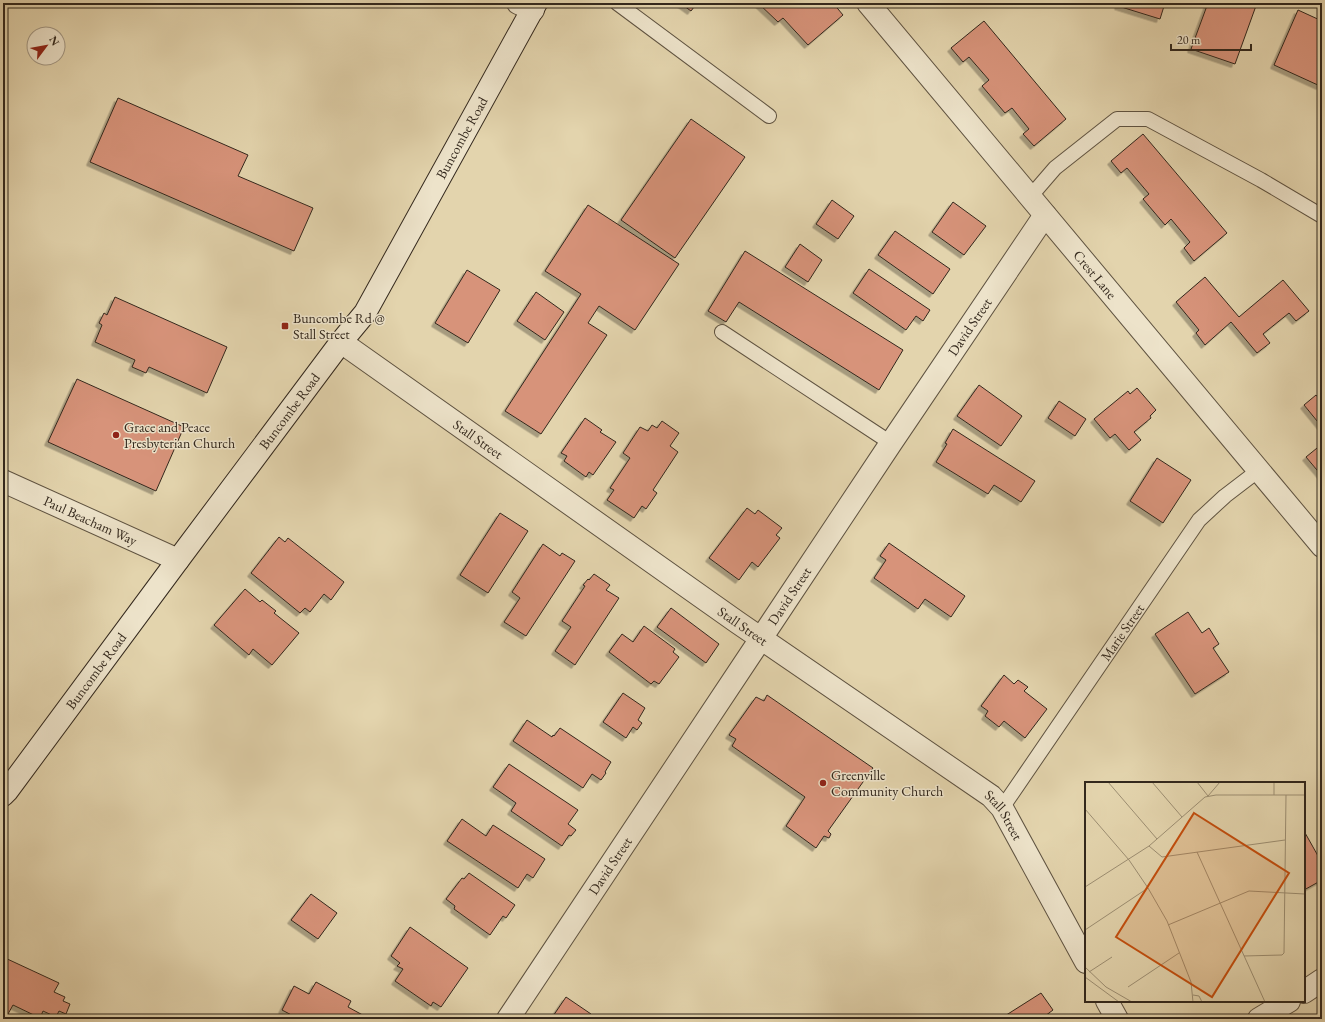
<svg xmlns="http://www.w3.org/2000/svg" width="1325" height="1022" viewBox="0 0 1325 1022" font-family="'EB Garamond',serif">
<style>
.building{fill:#d7937a;stroke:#33281d;filter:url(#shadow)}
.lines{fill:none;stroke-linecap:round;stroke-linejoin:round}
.lane-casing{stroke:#5f5341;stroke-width:16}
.street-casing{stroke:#5f5341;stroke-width:24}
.secondary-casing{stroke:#33281d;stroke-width:24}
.lane{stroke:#ede3ca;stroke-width:14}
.street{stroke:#ede3ca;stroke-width:22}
.secondary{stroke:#ede3ca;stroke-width:22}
.poi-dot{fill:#8f2418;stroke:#ede3ca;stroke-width:1.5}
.labels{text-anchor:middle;stroke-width:3;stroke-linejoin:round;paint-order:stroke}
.street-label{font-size:14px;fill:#33281d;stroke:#ede3ca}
.poi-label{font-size:14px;fill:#33281d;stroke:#ede3ca;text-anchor:start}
.inset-road{fill:none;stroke:#9d8f73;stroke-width:1}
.view{fill:#c44f0f;fill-opacity:0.15;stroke:#c44f0f;stroke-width:2}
.inset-edge{fill:none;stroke:#33281d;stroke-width:2}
</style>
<defs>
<filter id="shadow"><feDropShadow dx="-3.5" dy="3.5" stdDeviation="0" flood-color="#0004"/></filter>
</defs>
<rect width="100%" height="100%" fill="#e3d4ad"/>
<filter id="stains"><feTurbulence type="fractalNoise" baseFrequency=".005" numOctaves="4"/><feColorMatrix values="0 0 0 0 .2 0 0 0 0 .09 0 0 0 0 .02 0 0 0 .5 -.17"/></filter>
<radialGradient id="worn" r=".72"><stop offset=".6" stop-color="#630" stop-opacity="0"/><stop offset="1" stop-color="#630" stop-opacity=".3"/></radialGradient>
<path class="building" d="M 680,3 L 697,3 L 691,11 Z
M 758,3 L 833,3 L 843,15 L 808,45 L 783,18 L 778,22 Z
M 1119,3 L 1165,3 L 1160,19 L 1118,6 Z
M 1208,3 L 1257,3 L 1235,64 L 1191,49 Z
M 1298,10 L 1322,21 L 1322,80 L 1320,86 L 1274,65 Z
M 984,21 L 1066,119 L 1034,146 L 1023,134 L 1029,129 L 1012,108 L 1005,113 L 982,86 L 989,80 L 969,57 L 963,62 L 951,48 Z
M 118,98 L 248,155 L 238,176 L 313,208 L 294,251 L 90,162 Z
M 691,119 L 745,157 L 675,258 L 621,220 Z
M 1143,134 L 1227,233 L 1194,261 L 1184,248 L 1190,242 L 1171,219 L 1165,225 L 1143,199 L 1149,194 L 1127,168 L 1121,173 L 1111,161 Z
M 832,200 L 854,216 L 838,239 L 816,224 Z
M 953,202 L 986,226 L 964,255 L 932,232 Z
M 588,205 L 679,264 L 635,330 L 599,306 L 588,323 L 607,335 L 541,434 L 505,411 L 581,294 L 545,271 Z
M 895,231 L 950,269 L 933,294 L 878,255 Z
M 800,244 L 822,260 L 808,282 L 785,267 Z
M 745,251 L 903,350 L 879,390 L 739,302 L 726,322 L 708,311 Z
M 869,269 L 930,310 L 923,321 L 916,316 L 906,330 L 853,293 Z
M 467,270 L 500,290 L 468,343 L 435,323 Z
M 1205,277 L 1239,317 L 1283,280 L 1309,311 L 1296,321 L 1289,313 L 1263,334 L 1270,343 L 1257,353 L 1231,322 L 1205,345 L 1196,333 L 1199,330 L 1176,302 Z
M 536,292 L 564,312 L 545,340 L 517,321 Z
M 115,297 L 227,347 L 207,393 L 149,367 L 146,373 L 132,367 L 135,360 L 95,342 L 102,325 L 99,323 L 104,313 L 107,315 Z
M 77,379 L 184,427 L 156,491 L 48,442 Z
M 979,385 L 1022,416 L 1001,446 L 957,416 Z
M 1137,388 L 1156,410 L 1150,416 L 1151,418 L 1134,432 L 1141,440 L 1129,450 L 1115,434 L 1110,438 L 1094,419 L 1128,391 L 1130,394 Z
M 1316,395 L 1322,402 L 1322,427 L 1304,405 Z
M 1059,401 L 1086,419 L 1075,436 L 1048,418 Z
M 585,418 L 602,430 L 600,432 L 616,442 L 593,475 L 589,472 L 586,477 L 564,461 L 567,456 L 561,453 Z
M 662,421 L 679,433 L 670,446 L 678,452 L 653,490 L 657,493 L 646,509 L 642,506 L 634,518 L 607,500 L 614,490 L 610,488 L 630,458 L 623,453 L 640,427 L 648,431 L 652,425 L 657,428 Z
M 953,429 L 1035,481 L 1021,502 L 994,485 L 988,494 L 936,462 L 947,444 L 945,443 Z
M 1322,444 L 1322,476 L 1306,457 Z
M 1157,458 L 1191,480 L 1163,523 L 1130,501 Z
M 747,508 L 755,514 L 758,510 L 782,528 L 776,535 L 780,538 L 758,567 L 752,562 L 739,580 L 709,558 Z
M 500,513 L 528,531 L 488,593 L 460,575 Z
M 279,537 L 285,542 L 288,538 L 344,582 L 331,600 L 324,594 L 310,612 L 305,608 L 300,613 L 251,573 Z
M 889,543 L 965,596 L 951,617 L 925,599 L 918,609 L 874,578 L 886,560 L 880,556 Z
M 543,544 L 560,556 L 562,553 L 575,561 L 526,636 L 504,622 L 520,598 L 512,592 Z
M 594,574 L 610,585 L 606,590 L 619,598 L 575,665 L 555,651 L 571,627 L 562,621 L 585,586 L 583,585 L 588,579 L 589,580 Z
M 245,589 L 260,602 L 262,600 L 276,611 L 274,613 L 299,633 L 272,665 L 253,649 L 249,655 L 214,625 Z
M 671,608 L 719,644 L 706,663 L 657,627 Z
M 1188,612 L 1202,633 L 1209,628 L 1219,644 L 1213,648 L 1229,672 L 1195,694 L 1155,634 Z
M 644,626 L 675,649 L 673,652 L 679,657 L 659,684 L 654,681 L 651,684 L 609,652 L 622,634 L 633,642 Z
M 1004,675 L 1014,684 L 1018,680 L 1028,687 L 1024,691 L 1047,709 L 1025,738 L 1004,721 L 999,727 L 985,716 L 988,711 L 981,706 Z
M 623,693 L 645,708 L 638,720 L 642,723 L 637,730 L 633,727 L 626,738 L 603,722 Z
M 767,695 L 873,768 L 828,831 L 831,834 L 829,838 L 824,836 L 816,848 L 786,826 L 805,797 L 732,746 L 736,739 L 729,735 L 756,697 L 764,701 Z
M 527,720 L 552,737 L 553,735 L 554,736 L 560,728 L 611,762 L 605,772 L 606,773 L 601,780 L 592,774 L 583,788 L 513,741 Z
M 509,764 L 578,810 L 568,824 L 576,830 L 571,836 L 569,835 L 562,846 L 511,811 L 516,803 L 493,787 Z
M 462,819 L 486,836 L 493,825 L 545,859 L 533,878 L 527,874 L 518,888 L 447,841 Z
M 1304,831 L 1322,863 L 1322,880 L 1304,890 Z
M 469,873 L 515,905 L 506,918 L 503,916 L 490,935 L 454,909 L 455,906 L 446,899 L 462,878 L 464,879 Z
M 311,894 L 337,913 L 318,939 L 291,920 Z
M 410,927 L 468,968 L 441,1007 L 433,1002 L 431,1006 L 395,981 L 403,969 L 397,966 L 400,963 L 391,956 Z
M 3,957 L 59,983 L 54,992 L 65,997 L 63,1001 L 70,1004 L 66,1014 L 59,1011 L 56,1017 L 43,1011 L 40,1018 L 13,1005 L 8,1014 L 3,1011 Z
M 316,982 L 351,1001 L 348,1007 L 370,1019 L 305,1019 L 302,1017 L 301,1019 L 299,1019 L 282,1010 L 294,986 L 309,994 Z
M 1041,993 L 1053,1010 L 1045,1016 L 1047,1019 L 1000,1019 Z
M 566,997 L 591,1014 L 589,1016 L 594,1019 L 551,1019 Z"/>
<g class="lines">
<g class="lane-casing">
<g id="lane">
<path d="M 617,3 L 769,116"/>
<path d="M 1030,197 L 1055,168 L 1117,119 L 1148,119 L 1261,180 L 1322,216"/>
<path d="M 722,332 L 891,443"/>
<path id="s1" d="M 1002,808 L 1199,520 L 1225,496 L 1259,470"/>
</g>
</g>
<g class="street-casing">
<g id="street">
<path d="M 518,3 L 533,10"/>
<path id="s2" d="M 868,3 L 1322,546"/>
<path id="s3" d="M 341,342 L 737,622 L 991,796 L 1002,808 L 1086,962"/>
<path id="s4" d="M 3,481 L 178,560"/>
<path d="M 1304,992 L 1322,980"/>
<path d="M 1107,1001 L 1117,1019"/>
<path id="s5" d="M 508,1019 L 891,443 L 1045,215"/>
<path d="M 1259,1019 L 1289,1001"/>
</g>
</g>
<g class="secondary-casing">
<g id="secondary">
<path id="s6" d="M 3,795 L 7,791 L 178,560 L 341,342 L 365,313 L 536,3"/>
</g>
</g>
<use href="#lane" class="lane"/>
<use href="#street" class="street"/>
<use href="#secondary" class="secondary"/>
</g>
<g class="poi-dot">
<rect x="281" y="322" width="8" height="8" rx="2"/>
<circle cx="116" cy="435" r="4"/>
<circle cx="823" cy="783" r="4"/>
</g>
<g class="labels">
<g class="street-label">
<text dy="5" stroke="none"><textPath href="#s6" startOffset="803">Buncombe Road</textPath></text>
<text dy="5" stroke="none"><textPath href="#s2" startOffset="354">Crest Lane</textPath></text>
<text dy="5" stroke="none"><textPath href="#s5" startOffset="832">David Street</textPath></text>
<text dy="5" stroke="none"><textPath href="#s6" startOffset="479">Buncombe Road</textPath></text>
<text dy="5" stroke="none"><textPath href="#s3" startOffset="168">Stall Street</textPath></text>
<text dy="5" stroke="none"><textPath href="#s4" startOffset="96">Paul Beacham Way</textPath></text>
<text dy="5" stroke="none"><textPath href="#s5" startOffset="508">David Street</textPath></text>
<text dy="5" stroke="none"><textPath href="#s3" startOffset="492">Stall Street</textPath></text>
<text dy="5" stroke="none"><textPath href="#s1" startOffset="213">Marie Street</textPath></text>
<text dy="5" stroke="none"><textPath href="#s6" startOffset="155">Buncombe Road</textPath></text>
<text dy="5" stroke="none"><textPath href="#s3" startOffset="816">Stall Street</textPath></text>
<text dy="5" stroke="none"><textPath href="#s5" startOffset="184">David Street</textPath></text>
</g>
<g class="poi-label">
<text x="293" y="323">Buncombe Rd @<tspan x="293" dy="16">Stall Street</tspan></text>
<text x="124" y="432">Grace and Peace<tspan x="124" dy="16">Presbyterian Church</tspan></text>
<text x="831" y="780">Greenville<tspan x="831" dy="16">Community Church</tspan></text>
</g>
</g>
<g transform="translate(1085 782)">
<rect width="220" height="220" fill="#e3d4ad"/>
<path class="inset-road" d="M 23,0 L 72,57M 67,0 L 97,35M 112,0 L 123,14M 189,13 L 189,0M 123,14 L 135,0M 0,27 L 44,78 L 63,106 L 82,139 L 106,200 L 108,220M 64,64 L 77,75 L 200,58M 112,70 L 180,220M 0,105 L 64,64 L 120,15 L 131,13 L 220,13M 83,143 L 164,109 L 220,112M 0,148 L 63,106M 159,174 L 197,173 L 199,171 L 201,13M 0,185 L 21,205 L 47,220M 4,190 L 27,175M 0,195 L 34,220M 43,205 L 94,171M 108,213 L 114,214 L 117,220"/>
<path class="view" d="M 109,31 L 204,91 L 127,215 L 31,155 Z"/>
<rect width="220" height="220" class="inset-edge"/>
</g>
<rect width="1325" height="1022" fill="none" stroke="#e3d4ad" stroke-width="16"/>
<rect x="4" y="4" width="1317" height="1014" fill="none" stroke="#33281d" stroke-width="2"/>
<rect x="8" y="8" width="1309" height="1006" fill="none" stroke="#33281d"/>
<g transform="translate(46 46) rotate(58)"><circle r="19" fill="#ede3ca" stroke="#a39885"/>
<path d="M0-3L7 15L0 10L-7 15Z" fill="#8f2418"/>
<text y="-6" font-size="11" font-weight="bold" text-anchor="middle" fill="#33281d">N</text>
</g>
<path d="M1171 44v6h80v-6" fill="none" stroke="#33281d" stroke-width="2"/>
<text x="1177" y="44" font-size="12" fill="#33281d" stroke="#ede3ca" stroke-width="3" paint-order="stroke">20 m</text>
<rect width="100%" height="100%" filter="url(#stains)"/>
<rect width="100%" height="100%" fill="url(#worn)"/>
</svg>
